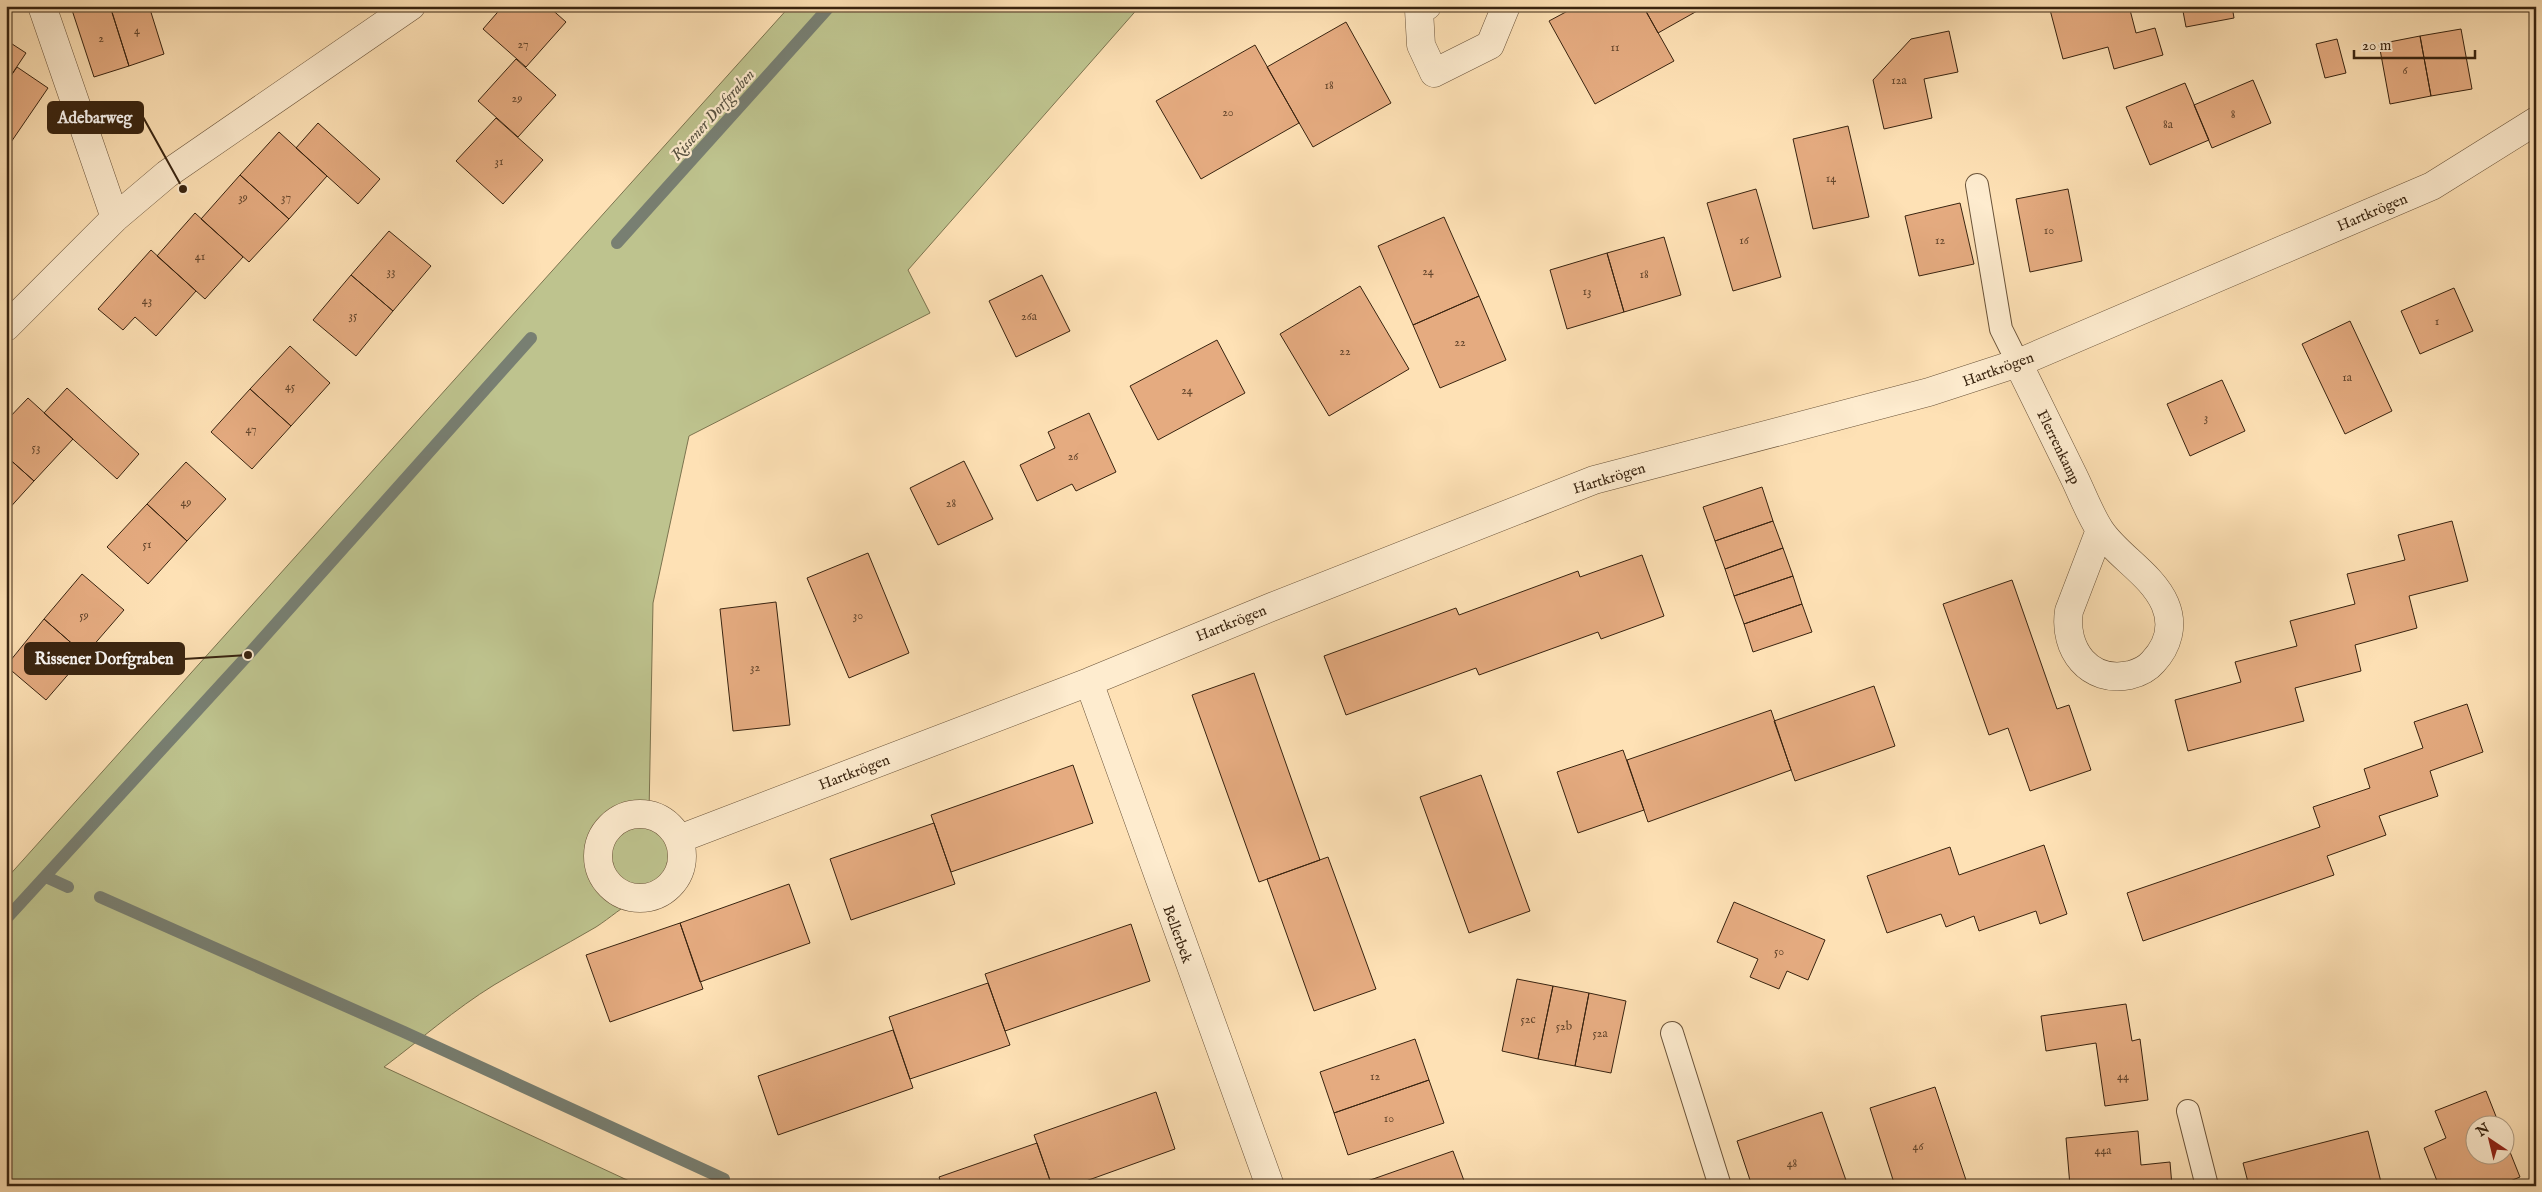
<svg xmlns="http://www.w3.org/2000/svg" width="2542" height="1192" viewBox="0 0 2542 1192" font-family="'IM FELL English',serif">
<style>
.green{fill:#bec38e;stroke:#7c744f}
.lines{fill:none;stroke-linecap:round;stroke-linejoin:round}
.stream{stroke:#787f72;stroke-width:12}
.building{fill:#e5ab80;stroke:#392410}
.service-casing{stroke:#6a5339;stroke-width:24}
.minor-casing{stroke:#6a5339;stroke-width:29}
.service{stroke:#feeccf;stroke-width:22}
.minor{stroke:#feeccf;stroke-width:28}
.labels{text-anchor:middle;stroke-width:4.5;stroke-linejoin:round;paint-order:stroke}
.number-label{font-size:12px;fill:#64462c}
.street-label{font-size:15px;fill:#392410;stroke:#feeccf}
.water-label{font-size:16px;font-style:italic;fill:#585241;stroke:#feeccf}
.leader{fill:none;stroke:#392410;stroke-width:2}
.callout-dot{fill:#392410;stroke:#feeccf;stroke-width:2}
.callout{fill:#392410;stroke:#392410;stroke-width:2}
.callout-label{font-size:16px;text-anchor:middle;font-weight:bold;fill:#fff}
</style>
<rect width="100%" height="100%" fill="#fee1b5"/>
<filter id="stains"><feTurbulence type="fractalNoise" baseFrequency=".004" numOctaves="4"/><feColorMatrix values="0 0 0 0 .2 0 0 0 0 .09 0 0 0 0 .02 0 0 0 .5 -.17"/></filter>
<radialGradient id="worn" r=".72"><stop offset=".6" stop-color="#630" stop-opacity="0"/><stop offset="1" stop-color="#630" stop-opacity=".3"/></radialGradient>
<path class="green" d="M 790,6 L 1140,6 L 908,270 L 930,313 L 689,436 L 653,603 L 649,814 C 675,827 695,854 673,881 C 659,899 652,892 637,899 C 623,906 610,918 596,927 C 562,947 527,965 494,985 C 455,1009 420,1040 384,1067 L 640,1186 L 6,1186 L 6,879 Z"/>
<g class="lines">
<path class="stream" d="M 617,243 L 830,6
M 46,877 L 68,887
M 100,897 L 404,1032 L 724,1179
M 6,919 L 248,655 L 531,338"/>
</g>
<path class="building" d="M 84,6 L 110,6 L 129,66 L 94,77 L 72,10 Z
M 110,6 L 149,6 L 164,54 L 129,66 Z
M 503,6 L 548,6 L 566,22 L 526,67 L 483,29 Z
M 1577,6 L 1643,6 L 1674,61 L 1595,104 L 1549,21 Z
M 1643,6 L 1706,6 L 1658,33 Z
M 2049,6 L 2129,6 L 2136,33 L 2155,28 L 2163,55 L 2114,69 L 2108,47 L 2063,59 Z
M 2182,6 L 2232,6 L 2234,18 L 2186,27 Z
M 1346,22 L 1391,103 L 1313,147 L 1267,67 Z
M 2461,29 L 2472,89 L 2431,96 L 2420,36 Z
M 1949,31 L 1958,72 L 1924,79 L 1932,118 L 1884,129 L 1873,80 L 1911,39 Z
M 2420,36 L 2431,96 L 2390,104 L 2379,44 Z
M 2337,39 L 2346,73 L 2325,78 L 2316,44 Z
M 6,40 L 26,53 L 6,83 Z
M 1255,45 L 1299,123 L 1201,179 L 1156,101 Z
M 516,59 L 556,95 L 518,137 L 478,101 Z
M 17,67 L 48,88 L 7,148 L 6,83 Z
M 2253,80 L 2271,123 L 2212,148 L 2194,105 Z
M 2185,83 L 2209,140 L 2150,165 L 2126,107 Z
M 496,118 L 543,160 L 503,204 L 456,161 Z
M 318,123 L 380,179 L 358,204 L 296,148 Z
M 1848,126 L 1869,217 L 1813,229 L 1793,139 Z
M 279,132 L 327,176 L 289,219 L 240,175 Z
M 240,175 L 289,219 L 249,262 L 201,219 Z
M 1756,189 L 1781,277 L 1733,291 L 1707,203 Z
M 2068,189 L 2082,261 L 2030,272 L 2016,199 Z
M 1960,203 L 1974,264 L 1919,276 L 1905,216 Z
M 195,213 L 243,257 L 205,299 L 157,256 Z
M 1444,217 L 1479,296 L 1413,325 L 1378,246 Z
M 389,231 L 431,266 L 393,311 L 351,275 Z
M 1664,237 L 1681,295 L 1624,312 L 1607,253 Z
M 151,250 L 196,291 L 156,336 L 135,317 L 123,330 L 98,309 Z
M 1607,253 L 1624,312 L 1567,329 L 1550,270 Z
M 351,275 L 393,311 L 356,356 L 313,320 Z
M 1042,275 L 1070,331 L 1016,357 L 989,301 Z
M 1360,286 L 1409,369 L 1329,416 L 1280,334 Z
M 2454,288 L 2473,331 L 2420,354 L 2401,311 Z
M 1479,296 L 1506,360 L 1440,388 L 1413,325 Z
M 2350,321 L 2392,411 L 2345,434 L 2302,344 Z
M 1217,340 L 1245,393 L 1158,440 L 1130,386 Z
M 290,346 L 330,383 L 291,426 L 250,389 Z
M 2222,380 L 2245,431 L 2190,456 L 2167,404 Z
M 67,388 L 139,454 L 117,479 L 44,413 Z
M 250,389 L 291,426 L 252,469 L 211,432 Z
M 28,398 L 73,439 L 34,481 L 6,456 L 6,421 Z
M 1089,413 L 1116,472 L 1076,491 L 1072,484 L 1037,501 L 1020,465 L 1055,448 L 1048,432 Z
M 6,456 L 34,481 L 6,512 Z
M 964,461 L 993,519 L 938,545 L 910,488 Z
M 186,462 L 226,499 L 187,541 L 147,504 Z
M 1762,487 L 1773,521 L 1715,541 L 1703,507 Z
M 147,504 L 187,541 L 148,584 L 107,547 Z
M 1773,521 L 1783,548 L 1725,569 L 1715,541 Z
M 2452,521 L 2468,581 L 2409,596 L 2417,628 L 2355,645 L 2361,671 L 2295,688 L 2304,721 L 2188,751 L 2175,700 L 2241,682 L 2235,662 L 2297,646 L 2290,621 L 2355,604 L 2347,574 L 2405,560 L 2398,535 Z
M 1783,548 L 1793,576 L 1734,596 L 1725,569 Z
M 868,553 L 909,653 L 849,678 L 807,578 Z
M 1642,555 L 1664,616 L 1601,639 L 1598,632 L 1479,675 L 1476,668 L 1346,715 L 1324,656 L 1456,608 L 1459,615 L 1578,571 L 1580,577 Z
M 82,574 L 124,610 L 85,655 L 44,619 Z
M 1793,576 L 1802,604 L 1744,624 L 1734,596 Z
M 2012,580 L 2057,709 L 2069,705 L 2091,770 L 2030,791 L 2008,728 L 1989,735 L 1943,604 Z
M 776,602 L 790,725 L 733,731 L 720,609 Z
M 1802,604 L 1812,632 L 1753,652 L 1744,624 Z
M 44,619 L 85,655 L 46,700 L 6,666 Z
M 1254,673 L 1320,860 L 1259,882 L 1192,695 Z
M 1874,686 L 1895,746 L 1795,781 L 1774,721 Z
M 2467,704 L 2483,752 L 2430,771 L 2438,796 L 2379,816 L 2386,835 L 2327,856 L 2334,875 L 2143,941 L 2127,893 L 2320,827 L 2313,807 L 2370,788 L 2364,769 L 2423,748 L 2414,722 Z
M 1771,710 L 1791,770 L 1648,822 L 1627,760 Z
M 1623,750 L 1644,810 L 1578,833 L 1557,772 Z
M 1073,765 L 1093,823 L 951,872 L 931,815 Z
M 1481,775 L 1530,911 L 1469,933 L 1420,797 Z
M 934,823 L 955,884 L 851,920 L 830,859 Z
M 2044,845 L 2067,914 L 2040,924 L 2036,911 L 1979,931 L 1974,916 L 1946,927 L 1941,914 L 1887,933 L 1867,876 L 1950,847 L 1959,875 Z
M 1328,857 L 1376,989 L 1314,1011 L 1267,879 Z
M 789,884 L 810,943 L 700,982 L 680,923 Z
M 1734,902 L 1825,940 L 1808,980 L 1787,971 L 1779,989 L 1750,977 L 1758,959 L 1717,942 Z
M 680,923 L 703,989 L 610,1022 L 586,955 Z
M 1131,924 L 1150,981 L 1005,1031 L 985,974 Z
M 1517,979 L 1553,986 L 1538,1059 L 1502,1051 Z
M 988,983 L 1010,1045 L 910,1079 L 889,1017 Z
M 1553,986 L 1589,993 L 1575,1066 L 1538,1059 Z
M 1589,993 L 1626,1001 L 1611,1073 L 1575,1066 Z
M 2126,1004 L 2132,1041 L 2140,1039 L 2148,1100 L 2105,1106 L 2096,1043 L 2046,1051 L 2041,1016 Z
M 893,1030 L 913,1088 L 778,1135 L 758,1076 Z
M 1415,1039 L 1429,1080 L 1334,1113 L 1320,1072 Z
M 1429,1080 L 1444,1123 L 1348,1155 L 1334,1113 Z
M 1935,1087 L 1967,1183 L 1958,1186 L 1895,1186 L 1870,1108 Z
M 2486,1091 L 2499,1124 L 2474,1124 L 2474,1154 L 2504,1154 L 2504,1137 L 2520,1177 L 2498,1186 L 2439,1186 L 2424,1148 L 2446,1138 L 2435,1111 Z
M 1156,1092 L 1175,1149 L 1072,1186 L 1052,1186 L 1034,1135 Z
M 1822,1112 L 1848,1186 L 1752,1186 L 1737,1141 Z
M 2138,1131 L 2141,1165 L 2170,1162 L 2172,1186 L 2070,1186 L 2066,1138 Z
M 2368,1131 L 2382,1186 L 2249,1186 L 2243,1163 Z
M 1037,1143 L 1052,1186 L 942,1186 L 939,1177 Z
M 1453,1151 L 1466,1186 L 1357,1186 L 1356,1185 Z"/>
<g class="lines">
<g class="service-casing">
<path id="service" d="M 1977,185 L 2001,329 L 2018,363
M 1672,1033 L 1720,1186
M 2188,1111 L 2207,1186"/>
</g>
<g class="minor-casing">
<path id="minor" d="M 42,6 L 115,218
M 1427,6 L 1419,10 L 1421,45 L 1434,73 L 1490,45 L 1506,6
M 6,327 L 115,218 L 167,174 L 411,6
M 2018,363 C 2037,401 2055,438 2073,475 C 2082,493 2089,513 2100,530 C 2117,556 2152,574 2165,604 C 2174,625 2168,646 2153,662 C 2147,669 2138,673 2130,675 C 2089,684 2063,649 2069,611 L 2100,530
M 1089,682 L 1270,1186
M598 856a42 42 0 1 1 84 0a42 42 0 1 1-84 0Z
M 679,839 L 1089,682 L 1274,606 L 1594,480 L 1929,392 L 2018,363 L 2432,186 L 2536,121"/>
</g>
<use href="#service" class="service"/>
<use href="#minor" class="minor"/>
</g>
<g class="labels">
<g class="number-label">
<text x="137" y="34">4</text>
<text x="101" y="42">2</text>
<text x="523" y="48">27</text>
<text x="1615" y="51">11</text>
<text x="2405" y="74">6</text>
<text x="1899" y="84">12a</text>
<text x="1329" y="89">18</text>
<text x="517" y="102">29</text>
<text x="1228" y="116">20</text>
<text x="2233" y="118">8</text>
<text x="2168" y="128">8a</text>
<text x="499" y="165">31</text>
<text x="1831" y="182">14</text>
<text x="243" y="201">39</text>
<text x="286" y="201">37</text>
<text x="2049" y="234">10</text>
<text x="1744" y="244">16</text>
<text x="1940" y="244">12</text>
<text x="200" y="260">41</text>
<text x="391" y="275">33</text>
<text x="1428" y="275">24</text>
<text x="1644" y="278">18</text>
<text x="1587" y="295">13</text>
<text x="147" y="304">43</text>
<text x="353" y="319">35</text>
<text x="1029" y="320">26a</text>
<text x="2437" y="325">1</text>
<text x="1460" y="346">22</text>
<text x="1345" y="355">22</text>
<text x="2347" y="381">1a</text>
<text x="290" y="390">45</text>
<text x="1187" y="394">24</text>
<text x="2206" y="421">3</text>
<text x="251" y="433">47</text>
<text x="36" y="451">53</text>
<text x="1073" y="460">26</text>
<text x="186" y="506">49</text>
<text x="951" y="507">28</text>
<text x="147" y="548">51</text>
<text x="84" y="619">59</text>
<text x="858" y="619">30</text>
<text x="755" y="671">32</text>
<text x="1779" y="955">50</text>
<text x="1528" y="1023">52c</text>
<text x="1564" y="1030">52b</text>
<text x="1600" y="1037">52a</text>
<text x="1375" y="1080">12</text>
<text x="2123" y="1080">44</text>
<text x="1389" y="1122">10</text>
<text x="1918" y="1150">46</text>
<text x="2103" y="1154">44a</text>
<text x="1792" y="1167">48</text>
</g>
<g class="street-label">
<text transform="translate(2372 212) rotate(-23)" y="5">Hartkrögen</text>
<text transform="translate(1998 369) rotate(-20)" y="5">Hartkrögen</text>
<text transform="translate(2059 447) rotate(64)" y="5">Flerrenkamp</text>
<text transform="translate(1609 478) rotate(-17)" y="5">Hartkrögen</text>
<text transform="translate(1231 623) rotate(-22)" y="5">Hartkrögen</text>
<text transform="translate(854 772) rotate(-21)" y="5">Hartkrögen</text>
<text transform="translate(1178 934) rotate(70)" y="5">Bellerbek</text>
</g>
<g class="water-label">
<text transform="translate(712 114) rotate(-48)" y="6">Rissener Dorfgraben</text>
</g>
</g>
<path class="leader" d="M183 189L143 117M248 655L184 659"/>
<g class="callout-dot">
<circle cx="183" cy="189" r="5"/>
<circle cx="248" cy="655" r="5"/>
</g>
<g class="callout">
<rect x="48" y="102" width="95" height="31" rx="5"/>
<rect x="25" y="643" width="159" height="31" rx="5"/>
</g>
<g class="callout-label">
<text x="95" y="123">Adebarweg</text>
<text x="104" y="664">Rissener Dorfgraben</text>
</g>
<rect width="2542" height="1192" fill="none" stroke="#fee1b5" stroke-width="25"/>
<rect x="8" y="8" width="2527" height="1177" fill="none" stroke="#392410" stroke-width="2.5"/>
<rect x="12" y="12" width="2517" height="1167" fill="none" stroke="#392410"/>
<g transform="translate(2490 1140) rotate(325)"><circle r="24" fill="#feeccf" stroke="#af9c83"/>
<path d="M0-4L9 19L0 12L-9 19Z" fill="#8f2418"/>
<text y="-8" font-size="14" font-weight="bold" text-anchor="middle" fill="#392410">N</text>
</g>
<path d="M2354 50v8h121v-8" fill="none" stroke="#392410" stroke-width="2.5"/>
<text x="2362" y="50" font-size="15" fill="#392410" stroke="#feeccf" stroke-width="4" paint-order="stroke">20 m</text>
<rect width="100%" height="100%" filter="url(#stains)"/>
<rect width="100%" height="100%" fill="url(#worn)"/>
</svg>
